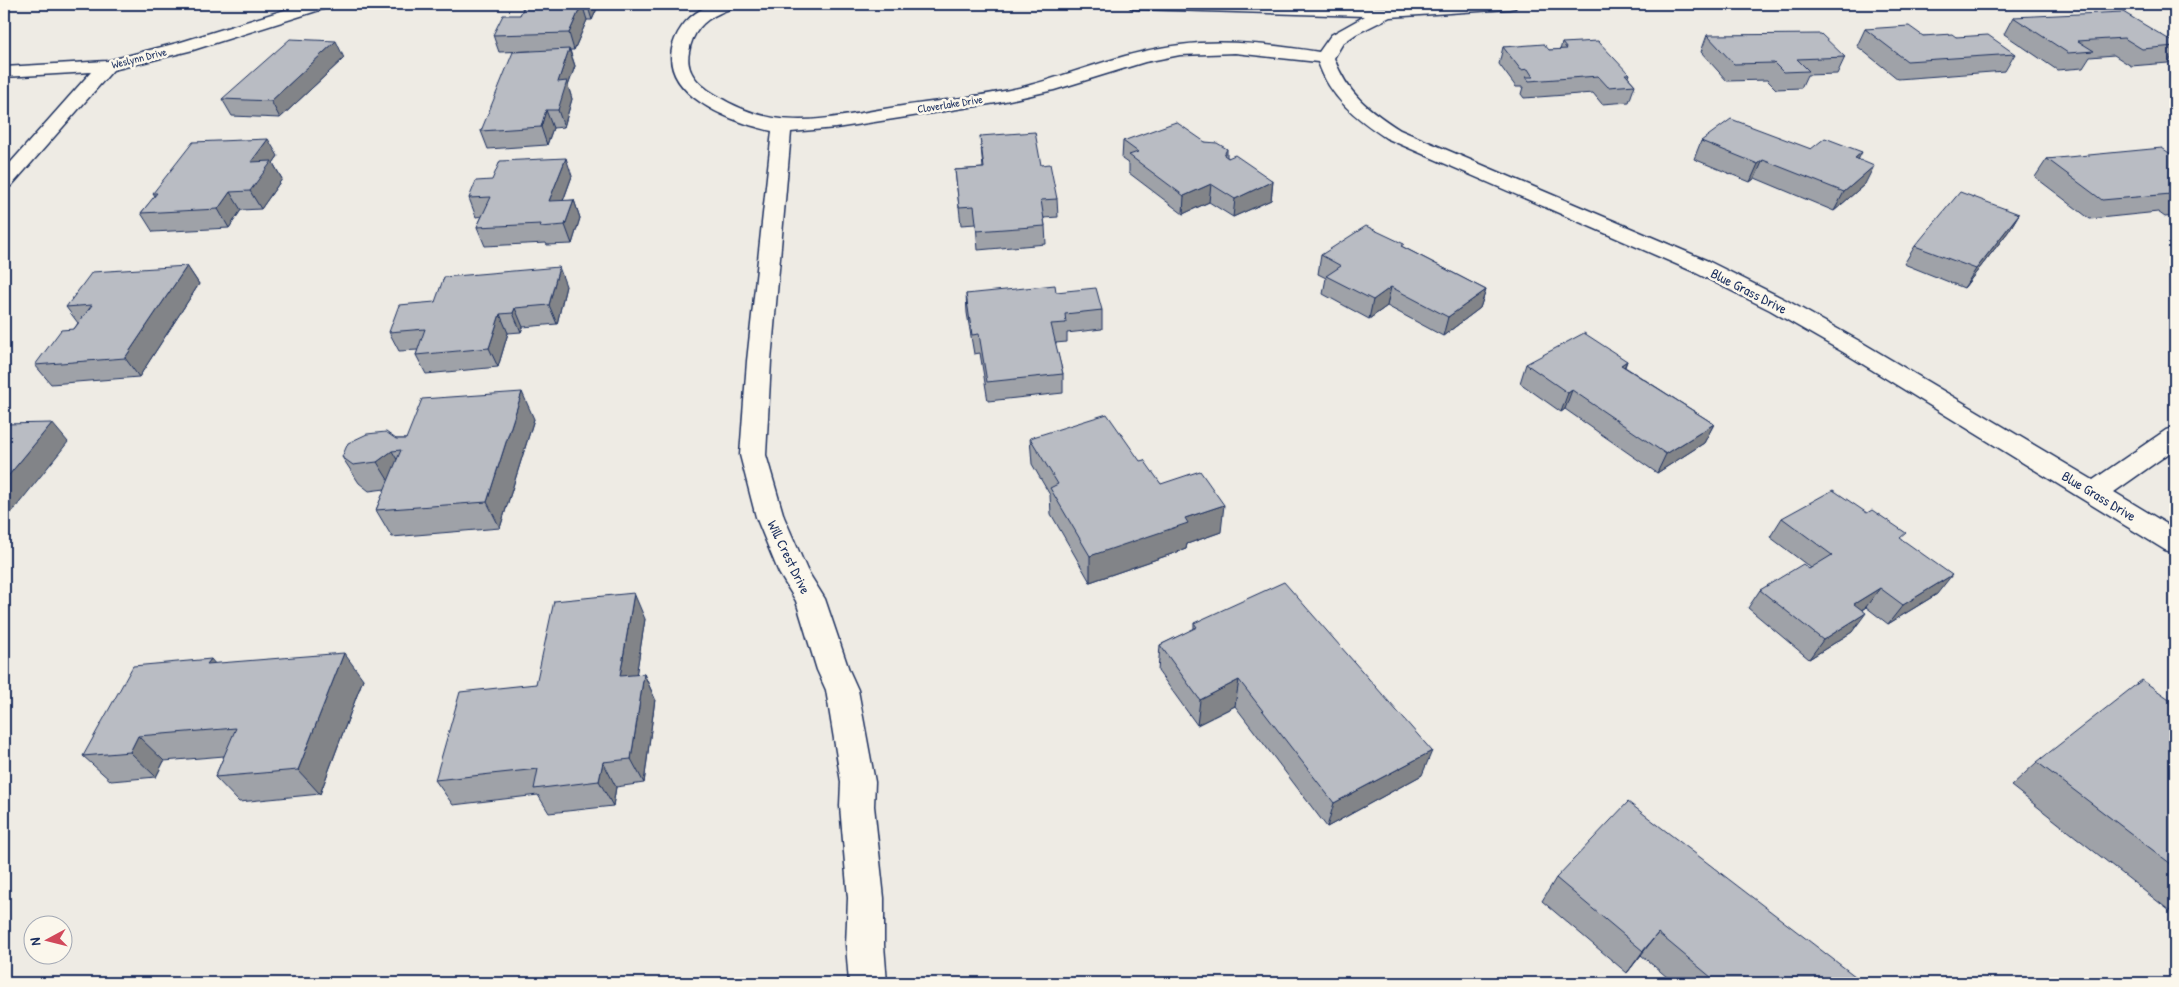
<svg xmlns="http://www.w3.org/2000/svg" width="2179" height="987" viewBox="0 0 2179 987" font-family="'Patrick Hand',sans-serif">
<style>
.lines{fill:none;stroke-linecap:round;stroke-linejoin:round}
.minor-casing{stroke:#1b2f5e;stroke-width:3}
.minor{fill:#fbf7ec;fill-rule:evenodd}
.wall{fill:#9fa2a8;stroke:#1b2f5e}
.shaded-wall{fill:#828488;stroke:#1b2f5e}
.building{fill:#b9bcc3;stroke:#1b2f5e}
.labels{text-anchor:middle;stroke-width:5;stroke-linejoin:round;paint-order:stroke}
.far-street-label{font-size:11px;fill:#1b2f5e;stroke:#fbf7ec}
.street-label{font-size:14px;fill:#1b2f5e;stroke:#fbf7ec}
</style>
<rect width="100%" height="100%" fill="#eeebe4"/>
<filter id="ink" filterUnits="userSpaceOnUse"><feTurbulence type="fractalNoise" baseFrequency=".02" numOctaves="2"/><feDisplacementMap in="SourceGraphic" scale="10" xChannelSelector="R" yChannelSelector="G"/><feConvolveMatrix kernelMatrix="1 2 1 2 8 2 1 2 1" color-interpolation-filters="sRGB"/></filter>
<g filter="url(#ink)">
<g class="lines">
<g class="minor-casing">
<path id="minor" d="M 304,4 L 328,4 L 326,8 L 193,50 L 113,70 L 11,186 L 4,188 L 4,170 L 91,72 L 4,77 L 4,67 L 107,61 L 181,42 Z
M 713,4 L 736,4 C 733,9 726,10 720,13 C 703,20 692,33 689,52 C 685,72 698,84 714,94 C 778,135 826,118 896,107 C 940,100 984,97 1027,86 C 1078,72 1127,51 1180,45 C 1226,39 1273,45 1319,52 L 1331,35 L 1365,16 L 1137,9 L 1131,8 L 1129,4 L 1287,4 L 1387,7 L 1436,4 L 1517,4 L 1515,8 L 1509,9 L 1390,17 L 1356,34 L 1343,43 L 1334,58 C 1348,95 1368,109 1400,130 L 1708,261 L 1786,300 L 1861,342 L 2093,480 L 2166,430 L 2175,427 L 2175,449 L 2114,492 L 2175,529 L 2175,553 L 2165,550 L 1843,352 L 1770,310 L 1692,271 L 1386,138 C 1356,118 1330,98 1318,62 L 1235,53 L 1180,55 L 1145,62 L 1054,90 L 996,103 L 836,128 L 791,132 L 771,361 L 766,455 L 784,517 L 807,570 L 825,599 L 849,670 L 858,690 L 875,782 L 874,806 L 884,898 L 884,945 L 887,983 L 849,983 L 846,945 L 848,898 L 840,806 L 841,782 L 826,690 L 817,670 L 796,601 L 779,573 L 756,517 L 740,455 L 747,361 L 772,131 C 731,122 653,93 675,39 C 683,21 695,11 713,4 Z"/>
</g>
<use href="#minor" class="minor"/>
</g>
<path class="wall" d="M 4,4 L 42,4 L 8,6 L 4,8 Z
M 522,4 L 599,4 L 592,20 L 587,20 L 574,50 L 570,50 L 575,66 L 568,86 L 572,99 L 564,127 L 553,128 L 547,145 L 488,149 L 481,131 L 531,51 L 499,52 L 493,35 L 520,15 L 523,10 L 521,6 Z
M 2013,17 L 2175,43 L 2175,52 L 2168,63 L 2131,66 L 2114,55 L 2090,57 L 2083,68 L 2057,70 L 2004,34 Z
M 1865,29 L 1923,36 L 1956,37 L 2015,54 L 2005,71 L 1898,79 L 1857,46 Z
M 1707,35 L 1845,57 L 1837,74 L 1807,75 L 1801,88 L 1776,89 L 1767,80 L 1727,81 L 1701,52 Z
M 1562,43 L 1629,74 L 1628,77 L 1635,85 L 1629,102 L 1602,104 L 1593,93 L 1524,98 L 1521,94 L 1523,87 L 1516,87 L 1499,64 L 1503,47 L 1549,50 L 1560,50 Z
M 344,58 L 280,118 L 232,116 L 222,99 Z
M 980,136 L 1041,165 L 1057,199 L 1058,217 L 1044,218 L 1045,226 L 1046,244 L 978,250 L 976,224 L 961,225 L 955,170 L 983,168 Z
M 1123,141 L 1205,142 L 1227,149 L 1227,157 L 1273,181 L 1271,200 L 1233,217 L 1209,202 L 1183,214 L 1129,173 L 1129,164 L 1122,159 Z
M 1701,141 L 1811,149 L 1859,159 L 1865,184 L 1834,211 L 1755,178 L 1750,182 L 1694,159 Z
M 278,156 L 273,163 L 282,179 L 261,209 L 241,210 L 229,228 L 153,232 L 141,213 L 155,196 L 153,193 Z
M 2175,157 L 2175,216 L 2165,217 L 2158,212 L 2090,219 L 2035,177 L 2047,159 Z
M 572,176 L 563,201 L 574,200 L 580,218 L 572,244 L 547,245 L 546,243 L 485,246 L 477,227 L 482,216 L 476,217 L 469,198 Z
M 2019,214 L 2008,232 L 1964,288 L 1904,264 L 1915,246 Z
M 1403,247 L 1486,290 L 1480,308 L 1443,336 L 1387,306 L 1369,319 L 1323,294 L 1326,278 L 1318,274 L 1321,255 Z
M 187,266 L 199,284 L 139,377 L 51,384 L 35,365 L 74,329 L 78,323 L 66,307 Z
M 566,286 L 557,324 L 523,327 L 521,332 L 508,333 L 498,367 L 426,374 L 416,355 L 418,350 L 399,351 L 389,332 L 435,302 Z
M 966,294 L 1102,310 L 1102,329 L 1067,333 L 1067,342 L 1055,343 L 1063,374 L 1063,393 L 988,401 L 980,353 L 974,354 L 967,313 Z
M 1627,361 L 1625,367 L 1714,424 L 1704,443 L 1657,473 L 1565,409 L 1561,412 L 1520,383 L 1526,364 Z
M 534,419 L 500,528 L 392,537 L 376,510 L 385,489 L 369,491 L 359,483 L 342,457 L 396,439 L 406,439 Z
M 1030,438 L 1140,461 L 1161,484 L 1221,532 L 1187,544 L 1186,549 L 1090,582 L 1051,514 L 1050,495 L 1032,464 Z
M 1782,518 L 1902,540 L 1937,594 L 1888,624 L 1866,607 L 1862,610 L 1852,632 L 1809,659 L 1748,608 L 1760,590 L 1811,568 L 1770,537 Z
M 645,619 L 636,675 L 644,674 L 655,699 L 644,783 L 616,787 L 613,806 L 549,813 L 538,795 L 453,805 L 435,780 L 536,684 Z
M 1194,623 L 1422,775 L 1327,827 L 1235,706 L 1197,725 L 1158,671 L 1160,645 L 1194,629 Z
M 214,664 L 363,679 L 320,794 L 239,802 L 215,777 L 224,756 L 164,761 L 156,777 L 111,781 L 83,756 Z
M 2175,703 L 2175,915 L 2011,786 L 2037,762 Z
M 1556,878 L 1864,983 L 1674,983 L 1641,955 L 1627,973 L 1542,901 Z"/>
<path class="shaded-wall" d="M 4,4 L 6,4 L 8,6 L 5,8 L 4,6 Z
M 582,4 L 587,20 L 574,50 L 569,33 Z
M 587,4 L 599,4 L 592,20 Z
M 336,41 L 344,58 L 280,118 L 271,101 Z
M 569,49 L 575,66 L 568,86 L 572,99 L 564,127 L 558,110 L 558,82 Z
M 546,110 L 553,128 L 547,145 L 541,127 Z
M 268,139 L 278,156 L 273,163 L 282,179 L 261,209 L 250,191 L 251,162 Z
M 1862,152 L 1853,170 L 1855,158 Z
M 566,158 L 572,176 L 556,220 L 549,201 Z
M 1763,160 L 1755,178 L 1750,182 L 1758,164 Z
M 1874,166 L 1865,184 L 1834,211 L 1844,192 Z
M 1273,181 L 1271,200 L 1233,217 L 1235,199 Z
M 1211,184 L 1209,202 L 1183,214 L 1184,196 Z
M 230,192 L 241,210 L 229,228 L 218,209 Z
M 574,200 L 580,218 L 572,244 L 565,225 Z
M 2019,214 L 2008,232 L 1964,288 L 1976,269 Z
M 187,266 L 199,284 L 139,377 L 125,358 Z
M 559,267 L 566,286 L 557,324 L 549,305 Z
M 1391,287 L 1387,306 L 1369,319 L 1373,300 Z
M 1486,290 L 1480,308 L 1443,336 L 1448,317 Z
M 515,308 L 523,327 L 521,332 L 513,313 Z
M 500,314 L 508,333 L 498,367 L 489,348 Z
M 1627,361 L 1619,380 L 1621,365 Z
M 1572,390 L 1565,409 L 1561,412 L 1568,393 Z
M 522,392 L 534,419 L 500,528 L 487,502 Z
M 52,423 L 68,442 L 4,522 L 4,481 Z
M 1714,424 L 1704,443 L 1657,473 L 1666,454 Z
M 392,451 L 407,477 L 393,488 L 377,462 Z
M 1224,505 L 1221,532 L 1187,544 L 1186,549 L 1090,582 L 1090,556 L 1185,518 Z
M 1952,575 L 1937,594 L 1888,624 L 1903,605 Z
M 1880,588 L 1866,607 L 1840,623 L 1854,604 Z
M 634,593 L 645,619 L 632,702 L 620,676 Z
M 1866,613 L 1852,632 L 1809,659 L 1823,640 Z
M 344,653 L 363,679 L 320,794 L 298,770 Z
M 211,659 L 233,685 L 207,664 Z
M 644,674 L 655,699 L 644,783 L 631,759 Z
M 1239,680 L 1235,706 L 1197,725 L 1200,700 Z
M 138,736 L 164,761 L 156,777 L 130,752 Z
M 1432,751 L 1422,775 L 1327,827 L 1334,803 Z
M 603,762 L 616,787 L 613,806 L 599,781 Z
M 1658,933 L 1641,955 L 1627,973 L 1643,951 Z"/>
<path class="building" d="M 522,4 L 582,4 L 569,33 L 493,35 L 503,15 L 520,15 L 525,5 L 521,6 Z
M 2123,12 L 2175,43 L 2175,46 L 2142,49 L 2124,38 L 2078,41 L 2094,51 L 2068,53 L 2013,17 Z
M 1909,26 L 1923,36 L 1952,34 L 1956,37 L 1988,35 L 2015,54 L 1907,61 L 1865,29 Z
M 1821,34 L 1845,57 L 1797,59 L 1809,71 L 1783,72 L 1774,63 L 1734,64 L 1707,35 Z
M 290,39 L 336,41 L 271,101 L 222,99 Z
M 1598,41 L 1629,74 L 1625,74 L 1635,85 L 1608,87 L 1598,76 L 1529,81 L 1526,77 L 1533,77 L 1528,69 L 1521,70 L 1503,47 L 1544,44 L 1549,50 L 1567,49 L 1562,43 Z
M 569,49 L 558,82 L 567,81 L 558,110 L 546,110 L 541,127 L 481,131 L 513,52 Z
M 1731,119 L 1811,149 L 1825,138 L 1862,152 L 1855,158 L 1874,166 L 1844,192 L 1763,160 L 1758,164 L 1701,141 Z
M 1176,122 L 1205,142 L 1217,143 L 1227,149 L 1224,155 L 1228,158 L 1235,155 L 1273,181 L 1235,199 L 1211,184 L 1184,196 L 1129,155 L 1138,152 L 1123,141 Z
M 1035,132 L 1041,165 L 1050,164 L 1057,199 L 1041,200 L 1045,226 L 977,231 L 974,206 L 959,207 L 955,170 L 984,168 L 980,136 Z
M 268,139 L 251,162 L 272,161 L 250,191 L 230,192 L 218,209 L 141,213 L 157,193 L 153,193 L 193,142 Z
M 2162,148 L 2175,157 L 2175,196 L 2171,194 L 2102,200 L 2047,159 Z
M 566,158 L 549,201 L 574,200 L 565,225 L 540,227 L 541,224 L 477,227 L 491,197 L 469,198 L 476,181 L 492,180 L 500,161 Z
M 1960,192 L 2019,214 L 1976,269 L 1915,246 Z
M 1366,226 L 1404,244 L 1401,246 L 1486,290 L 1448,317 L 1391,287 L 1373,300 L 1326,276 L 1341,266 L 1321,255 Z
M 187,266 L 125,358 L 35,365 L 61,330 L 74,329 L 92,305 L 66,307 L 92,272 Z
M 559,267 L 549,305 L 515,308 L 513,313 L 500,314 L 489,348 L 416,355 L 425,329 L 389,332 L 399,305 L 435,302 L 444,277 Z
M 1055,285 L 1056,292 L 1096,288 L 1102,310 L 1065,314 L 1066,323 L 1051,324 L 1063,374 L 987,382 L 979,334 L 972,335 L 966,294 Z
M 1584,333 L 1627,361 L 1621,365 L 1714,424 L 1666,454 L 1572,390 L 1568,393 L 1526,364 Z
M 522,392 L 487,502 L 376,510 L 401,450 L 392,451 L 377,462 L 353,465 L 342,457 L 348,443 L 367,434 L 386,432 L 396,439 L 406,439 L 422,399 Z
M 1107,414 L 1140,461 L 1144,460 L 1161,484 L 1200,471 L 1224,505 L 1185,518 L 1188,523 L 1090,556 L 1050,488 L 1058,484 L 1030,438 Z
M 52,423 L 4,481 L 4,424 Z
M 1833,490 L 1867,513 L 1872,510 L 1906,533 L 1900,538 L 1952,575 L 1903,605 L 1880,588 L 1854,604 L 1866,613 L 1823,640 L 1760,590 L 1803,564 L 1809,569 L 1832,555 L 1782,518 Z
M 1284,582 L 1432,751 L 1334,803 L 1239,680 L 1200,700 L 1160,645 L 1197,627 L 1194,623 Z
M 634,593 L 620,676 L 644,674 L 631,759 L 603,762 L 599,781 L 534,789 L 538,769 L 435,780 L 460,692 L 536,684 L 554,601 Z
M 344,653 L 298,770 L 215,777 L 236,728 L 138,736 L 130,752 L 83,756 L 133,666 L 211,659 L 207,664 Z
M 2142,680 L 2175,703 L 2175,867 L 2037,762 Z
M 1628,802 L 1864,983 L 1718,983 L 1658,933 L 1643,951 L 1556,878 Z"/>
</g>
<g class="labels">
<g class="far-street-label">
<text transform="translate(139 58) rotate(-14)" y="4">Weslynn Drive</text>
<text transform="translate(950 104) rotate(-9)" y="4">Cloverlake Drive</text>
</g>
<g class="street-label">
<text transform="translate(1749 291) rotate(27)" y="5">Blue Grass Drive</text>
<text transform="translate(2099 496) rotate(31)" y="5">Blue Grass Drive</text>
<text transform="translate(789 557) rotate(64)" y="5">Will Crest Drive</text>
</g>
</g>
<rect width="2179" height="987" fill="none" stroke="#fbf7ec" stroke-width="20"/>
<rect x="10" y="10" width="2159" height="967" fill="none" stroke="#1b2f5e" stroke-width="2" filter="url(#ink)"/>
<g transform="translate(48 940) rotate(263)"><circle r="24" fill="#fbf7ec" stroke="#a1a7b3"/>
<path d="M0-4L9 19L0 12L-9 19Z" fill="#d1495b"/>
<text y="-8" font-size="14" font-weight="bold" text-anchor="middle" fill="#1b2f5e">N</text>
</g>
</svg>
